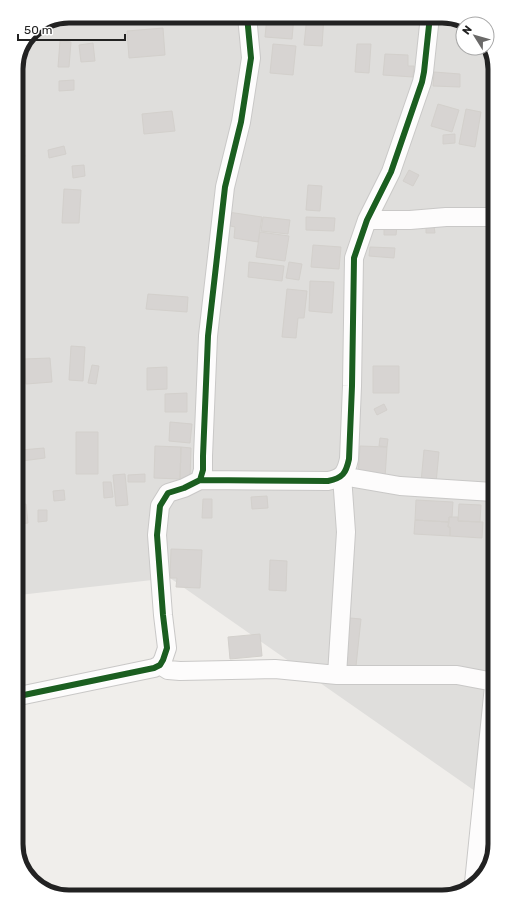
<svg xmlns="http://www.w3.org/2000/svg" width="511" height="913" viewBox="0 0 511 913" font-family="Rubik,sans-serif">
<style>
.residential{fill:#dfdedc}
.building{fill:#d7d4d2;stroke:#d3d0cc}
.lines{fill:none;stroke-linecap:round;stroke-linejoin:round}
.minor-casing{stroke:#c9c8c7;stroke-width:20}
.minor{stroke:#fdfcfc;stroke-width:18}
.cycleway-casing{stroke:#fff;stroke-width:8}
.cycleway{stroke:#1b5e20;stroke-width:6}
.rim{fill:none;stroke:#222;stroke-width:5}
</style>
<rect width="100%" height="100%" fill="#f0eeeb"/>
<path class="residential" d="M 70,16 L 445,16 L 466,24 L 463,24 L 463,48 L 487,48 L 487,44 L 491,49 L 495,805 L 170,578 L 19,595 L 16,66 L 32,32 Z"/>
<path class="building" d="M 127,16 L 167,16 L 168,19 L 127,23 Z
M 267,16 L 294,16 L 292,39 L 265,37 Z
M 307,16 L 324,16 L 322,46 L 304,45 Z
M 163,28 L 165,55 L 129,58 L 127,31 Z
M 60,41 L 71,42 L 69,67 L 58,67 Z
M 93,43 L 95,61 L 81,62 L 79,45 Z
M 273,44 L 296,46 L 293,75 L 270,73 Z
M 357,44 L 371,44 L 369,73 L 355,72 Z
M 385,54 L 408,55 L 408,66 L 414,66 L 413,77 L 383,75 Z
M 434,72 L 460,74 L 460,87 L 433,86 Z
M 74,80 L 74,90 L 59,91 L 59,81 Z
M 438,104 L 459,110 L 452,132 L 431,126 Z
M 466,109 L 481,112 L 475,147 L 459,144 Z
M 172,111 L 175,131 L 144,134 L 142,114 Z
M 455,134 L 455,143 L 443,144 L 443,135 Z
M 64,146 L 66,154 L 49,158 L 48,150 Z
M 17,153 L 25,155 L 21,173 L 17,172 Z
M 84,165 L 85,176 L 73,178 L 72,166 Z
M 409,170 L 419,175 L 413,186 L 403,181 Z
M 308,185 L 322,186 L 320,211 L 306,210 Z
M 64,189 L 81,190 L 79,223 L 62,223 Z
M 228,212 L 262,217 L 258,242 L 234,238 L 235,227 L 226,225 Z
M 263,217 L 290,220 L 288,234 L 261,231 Z
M 306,217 L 335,218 L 334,231 L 306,230 Z
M 384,225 L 397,226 L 396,235 L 384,235 Z
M 434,226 L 435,233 L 426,233 L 426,227 Z
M 260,232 L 289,236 L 285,261 L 256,257 Z
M 313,245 L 341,247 L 339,269 L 311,267 Z
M 370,247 L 395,248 L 394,258 L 369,256 Z
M 249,262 L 284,266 L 282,281 L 248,277 Z
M 289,262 L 302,264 L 299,280 L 286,278 Z
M 310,281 L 334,282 L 332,313 L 309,311 Z
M 287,289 L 307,291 L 304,318 L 298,318 L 296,338 L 282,337 Z
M 148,294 L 188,297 L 187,312 L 146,309 Z
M 71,346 L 85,347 L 83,381 L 69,380 Z
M 50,358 L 52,382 L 26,384 L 24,359 Z
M 92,365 L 99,366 L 96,384 L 88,383 Z
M 373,366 L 399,366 L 399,393 L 373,393 Z
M 167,367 L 167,389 L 147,390 L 147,368 Z
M 187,393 L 187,412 L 165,412 L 165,394 Z
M 384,404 L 387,410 L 377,415 L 374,409 Z
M 170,422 L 192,424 L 190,443 L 169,441 Z
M 76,432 L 98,432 L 98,474 L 76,474 Z
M 380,438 L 388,439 L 387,447 L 379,446 Z
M 155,446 L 181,447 L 180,479 L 154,478 Z
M 360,446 L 387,447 L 385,478 L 358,475 Z
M 181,447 L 191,448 L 190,479 L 180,479 Z
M 44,448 L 45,458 L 22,461 L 21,450 Z
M 424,450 L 439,452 L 436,483 L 421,482 Z
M 125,474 L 128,505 L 116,506 L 113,475 Z
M 145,474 L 145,482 L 128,482 L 128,475 Z
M 103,482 L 111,482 L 113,497 L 104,498 Z
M 64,490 L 65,500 L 54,501 L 53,491 Z
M 267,496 L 268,508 L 252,509 L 251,497 Z
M 203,499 L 212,499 L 212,518 L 202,518 Z
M 416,500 L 453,502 L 452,517 L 449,517 L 449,522 L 415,520 Z
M 26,504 L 28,523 L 18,524 L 18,505 Z
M 459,504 L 481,505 L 480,522 L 458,521 Z
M 38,510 L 47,510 L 47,521 L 38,522 Z
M 449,517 L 458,517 L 458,521 L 483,522 L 482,538 L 450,536 L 450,527 L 448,527 Z
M 415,520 L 449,522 L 448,527 L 450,527 L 450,536 L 414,534 Z
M 171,549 L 202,550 L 200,588 L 176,587 L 177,578 L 170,578 Z
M 270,560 L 287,561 L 286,591 L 269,590 Z
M 350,618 L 361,619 L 356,666 L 346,665 Z
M 260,634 L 262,656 L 230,659 L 228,637 Z"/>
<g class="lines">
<g class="minor-casing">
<path id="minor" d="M 367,220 L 410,220 L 446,217 L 492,217
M 200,480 L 203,470 L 203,456 L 208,336 L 225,187 L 241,122 L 251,58 L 247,16
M 160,665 L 168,670 L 180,671 L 275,669 L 337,675 L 457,675 L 494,682
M 337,675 L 346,532 L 342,476 L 400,486 L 493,492
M 19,696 L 154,668 L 160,665 L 163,660 L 167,648 L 163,615 L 157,535 L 160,506 L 168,493 L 184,488 L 200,480 L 328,481 C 343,478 346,473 349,459 L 352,386 L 354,258 L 367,220 L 391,172 L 422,82 L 424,72 L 430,16
M 474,883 L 494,686"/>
</g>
<use href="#minor" class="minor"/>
<g class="cycleway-casing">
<path id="cycleway" d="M 200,480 L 203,470 L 203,456 L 208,336 L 225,187 L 241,122 L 251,58 L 247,16
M 19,696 L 154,668 L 160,665 L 163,660 L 167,648 L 163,615 L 157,535 L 160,506 L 168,493 L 184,488 L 200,480 L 328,481 C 343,478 346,473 349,459 L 352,386 L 354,258 L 367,220 L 391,172 L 422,82 L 424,72 L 430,16"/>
</g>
<use href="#cycleway" class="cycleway"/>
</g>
<path d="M0 0H511V913H0ZM69 23H442A46 46 0 0 1 488 69V844A46 46 0 0 1 442 890H69A46 46 0 0 1 23 844V69A46 46 0 0 1 69 23Z" fill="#fff" fill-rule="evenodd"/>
<path class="rim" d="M69 23H442A46 46 0 0 1 488 69V844A46 46 0 0 1 442 890H69A46 46 0 0 1 23 844V69A46 46 0 0 1 69 23Z"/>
<g transform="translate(475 36) rotate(307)"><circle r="19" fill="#ffffff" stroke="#a7a7a7"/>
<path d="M0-3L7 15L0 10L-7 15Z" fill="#6a6968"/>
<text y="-6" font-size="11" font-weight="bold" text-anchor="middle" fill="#222222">N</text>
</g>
<path d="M18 34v6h107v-6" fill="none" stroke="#222222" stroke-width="2"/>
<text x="24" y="34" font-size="12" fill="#222222" stroke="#ffffff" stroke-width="3" paint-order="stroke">50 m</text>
</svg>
